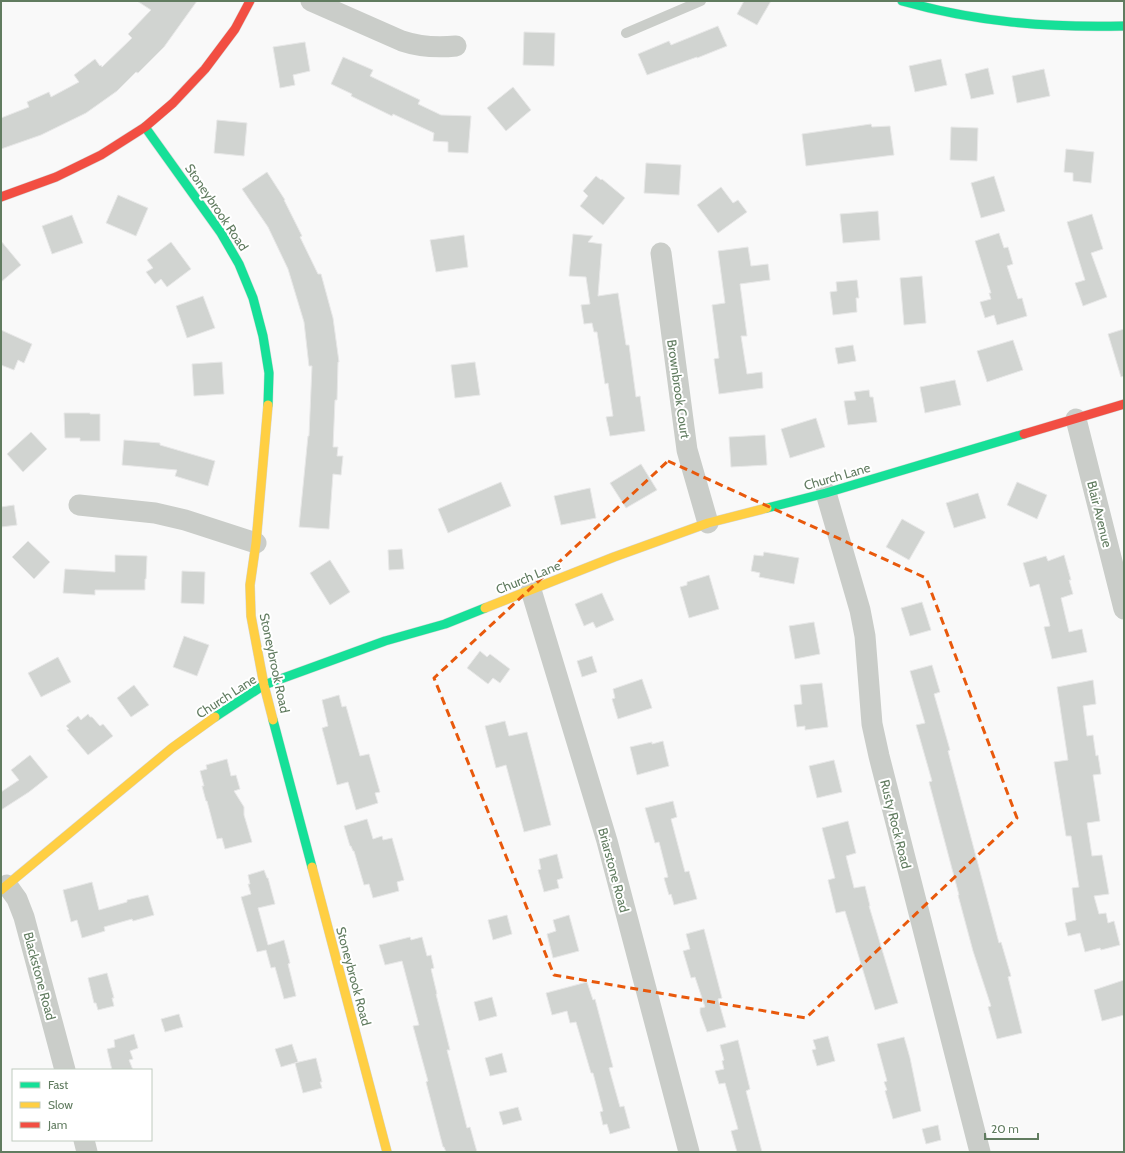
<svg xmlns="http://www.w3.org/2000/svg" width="1125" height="1153" viewBox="0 0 1125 1153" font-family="Cabin,sans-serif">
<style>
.building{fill:#d1d4d1;stroke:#e8e8e8}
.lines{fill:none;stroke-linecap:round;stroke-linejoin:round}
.fast-casing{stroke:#d5d6d5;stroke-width:10}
.slow-casing{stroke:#d5d6d5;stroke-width:10}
.jam-casing{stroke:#d5d6d5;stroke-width:10}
.lane{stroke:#cacdc9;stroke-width:10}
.street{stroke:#cacdc9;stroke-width:21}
.fast{stroke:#16e098;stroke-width:9}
.slow{stroke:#ffcf43;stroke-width:9}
.jam{stroke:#f24e42;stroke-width:9}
.marked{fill:none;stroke:#e8590c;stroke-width:3;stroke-dasharray:8 5;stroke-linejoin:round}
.labels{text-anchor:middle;stroke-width:4;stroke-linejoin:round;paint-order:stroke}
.street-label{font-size:13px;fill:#617c60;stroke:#fff}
</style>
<rect width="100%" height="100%" fill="#f9f9f9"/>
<path class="building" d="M 137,1 L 197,1 L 164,47 L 138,73 L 136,72 L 117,91 L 86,113 L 41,135 L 1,149 L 1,118 L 29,107 L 27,102 L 49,92 L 51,97 L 79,82 L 74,75 L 95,59 L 100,66 L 101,65 L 102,67 L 132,38 L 128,34 L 151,10 Z
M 744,1 L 771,1 L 757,25 L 737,14 Z
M 718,26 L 727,46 L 697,58 L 697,57 L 647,75 L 638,54 L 669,41 L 671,45 Z
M 524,32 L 555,33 L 554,66 L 523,65 Z
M 305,42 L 310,71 L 293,75 L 295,85 L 280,88 L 273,47 Z
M 343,57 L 373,70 L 370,76 L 420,100 L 418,104 L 441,115 L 471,116 L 468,153 L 448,152 L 448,142 L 433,141 L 434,133 L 393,114 L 392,116 L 351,96 L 352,94 L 331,84 Z
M 941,59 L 947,85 L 915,92 L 909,66 Z
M 988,68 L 994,94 L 971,99 L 965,74 Z
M 1044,69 L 1050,96 L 1017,103 L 1012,76 Z
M 513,87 L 531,110 L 506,131 L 487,108 Z
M 217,120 L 247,123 L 244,156 L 214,153 Z
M 871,124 L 872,127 L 890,126 L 894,155 L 806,166 L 802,134 Z
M 951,127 L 978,128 L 977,161 L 950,160 Z
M 1066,149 L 1094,152 L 1091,183 L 1073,181 L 1073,173 L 1064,172 Z
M 646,163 L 681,165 L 679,195 L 644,193 Z
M 267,172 L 285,200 L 284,200 L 302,236 L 300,237 L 318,274 L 321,274 L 333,318 L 339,362 L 338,362 L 337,400 L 335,400 L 333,447 L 338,447 L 337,456 L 343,456 L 341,475 L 333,474 L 329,529 L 299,527 L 308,436 L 309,436 L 312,366 L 309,366 L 304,322 L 288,269 L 268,227 L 242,189 Z
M 596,176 L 601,180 L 602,179 L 625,198 L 603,225 L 580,206 L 588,196 L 583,191 Z
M 994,176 L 1005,211 L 981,218 L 971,183 Z
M 721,187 L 733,203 L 738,200 L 747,212 L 718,233 L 697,205 Z
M 118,195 L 148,208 L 136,236 L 106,223 Z
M 878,211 L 880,240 L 843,243 L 840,214 Z
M 1092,214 L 1103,249 L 1091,253 L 1107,297 L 1083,306 L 1075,283 L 1085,280 L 1067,222 Z
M 72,215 L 83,243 L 52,254 L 42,226 Z
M 999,233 L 1004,248 L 1008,247 L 1013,264 L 1007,266 L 1018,299 L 1022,298 L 1027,316 L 997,325 L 994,315 L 985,318 L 980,302 L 991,299 L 989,293 L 991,293 L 975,241 Z
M 573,234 L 593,236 L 588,242 L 602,244 L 598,296 L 618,293 L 626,345 L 629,345 L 636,397 L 640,396 L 645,431 L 610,436 L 606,417 L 613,416 L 608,383 L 605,384 L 597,332 L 594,332 L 592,323 L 584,324 L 581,305 L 590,304 L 586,277 L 569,276 Z
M 464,235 L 468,267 L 436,272 L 430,240 Z
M 1,241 L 21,265 L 1,282 Z
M 171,242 L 191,269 L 167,287 L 161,279 L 155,284 L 146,272 L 153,268 L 147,260 Z
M 748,247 L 751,266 L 768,264 L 770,280 L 740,284 L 747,336 L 741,336 L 747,374 L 762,372 L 763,388 L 719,394 L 714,359 L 719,358 L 712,305 L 725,303 L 718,251 Z
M 922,276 L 926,323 L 904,325 L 900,278 Z
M 857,280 L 859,298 L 856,298 L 857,312 L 833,315 L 830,292 L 837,291 L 836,282 Z
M 203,296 L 215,328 L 187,338 L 176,306 Z
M 1124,329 L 1124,376 L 1121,377 L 1108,334 Z
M 1,330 L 32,344 L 24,363 L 18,360 L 14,370 L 1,365 Z
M 1013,340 L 1023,370 L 987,382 L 977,351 Z
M 853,345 L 856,361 L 838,364 L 835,348 Z
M 222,362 L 224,394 L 194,396 L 192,364 Z
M 475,362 L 480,395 L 455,398 L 451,365 Z
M 955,380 L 961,405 L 925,413 L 920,387 Z
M 869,390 L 870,397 L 873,397 L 877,422 L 848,425 L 844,401 L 856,400 L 854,392 Z
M 64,413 L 90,413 L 90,414 L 100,414 L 100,441 L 80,441 L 80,438 L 65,438 Z
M 816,418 L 825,447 L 790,458 L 781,429 Z
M 31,432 L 47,449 L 23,472 L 7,454 Z
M 765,435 L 767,465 L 731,467 L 729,437 Z
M 124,440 L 160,443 L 160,445 L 215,461 L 208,486 L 175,476 L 177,470 L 122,465 Z
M 641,464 L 657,490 L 626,508 L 610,483 Z
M 501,482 L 511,506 L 448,533 L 438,509 Z
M 1017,482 L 1047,495 L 1037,519 L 1007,505 Z
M 590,488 L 596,518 L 561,525 L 554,496 Z
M 978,493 L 986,518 L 954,528 L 946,503 Z
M 14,505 L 17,525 L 1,527 L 1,507 Z
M 902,519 L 925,532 L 909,560 L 886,547 Z
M 28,541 L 50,562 L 34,579 L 12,557 Z
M 402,549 L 404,569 L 389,570 L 388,550 Z
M 764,552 L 799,558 L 794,584 L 759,577 L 760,573 L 751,571 L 754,555 L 763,556 Z
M 115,555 L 147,556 L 146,579 L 145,579 L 145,590 L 95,590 L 95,595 L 63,593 L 65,569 L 115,572 Z
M 1064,555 L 1071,580 L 1069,580 L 1073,594 L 1061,598 L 1069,632 L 1082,629 L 1087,652 L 1052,659 L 1044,627 L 1050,626 L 1039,584 L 1030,587 L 1023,563 L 1046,556 L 1048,561 Z
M 330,560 L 350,592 L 330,605 L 310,573 Z
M 182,571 L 205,572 L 204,604 L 181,603 Z
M 709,575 L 719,609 L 689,618 L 680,587 L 687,585 L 687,582 Z
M 602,593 L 614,620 L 596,628 L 593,622 L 584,626 L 575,604 Z
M 922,602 L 931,630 L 910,636 L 901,608 Z
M 814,622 L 820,654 L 795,659 L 789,626 Z
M 184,636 L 209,645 L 197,676 L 173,667 Z
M 480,651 L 487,657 L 490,654 L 510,669 L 500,683 L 493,678 L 488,684 L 467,668 Z
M 592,656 L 597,672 L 582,677 L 577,661 Z
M 58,657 L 71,682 L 41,697 L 28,673 Z
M 932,665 L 940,692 L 934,694 L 950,750 L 948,751 L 978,864 L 999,943 L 1001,942 L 1011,976 L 1008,977 L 1022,1033 L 997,1039 L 988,1007 L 991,1006 L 973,951 L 958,895 L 959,895 L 929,782 L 932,781 L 916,725 L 925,723 L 910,671 Z
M 642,679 L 652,708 L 618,719 L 612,699 L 615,698 L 613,689 Z
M 1093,680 L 1096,704 L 1083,706 L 1087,736 L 1093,735 L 1096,756 L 1098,755 L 1101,774 L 1093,775 L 1100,821 L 1087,823 L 1092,856 L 1102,855 L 1109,894 L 1094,896 L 1099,914 L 1106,913 L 1108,923 L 1114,921 L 1120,945 L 1101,950 L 1100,948 L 1085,952 L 1080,933 L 1068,936 L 1065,923 L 1076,920 L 1072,888 L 1079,887 L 1071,836 L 1066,836 L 1054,762 L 1068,760 L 1057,687 Z
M 822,683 L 828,727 L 805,730 L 805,726 L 797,727 L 794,705 L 802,704 L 800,685 Z
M 134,685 L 149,705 L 131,717 L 117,698 Z
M 339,695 L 342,707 L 346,706 L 360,756 L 369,754 L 380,792 L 375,793 L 378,803 L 356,810 L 348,782 L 337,785 L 322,728 L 328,726 L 322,700 Z
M 88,714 L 90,717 L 92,717 L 100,726 L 103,724 L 113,736 L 88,755 L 67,730 L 69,729 L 66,726 L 78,716 L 81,720 Z
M 505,721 L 509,736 L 527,732 L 551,825 L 524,832 L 506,765 L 496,768 L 485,726 Z
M 663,741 L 669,766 L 637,775 L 630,747 L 652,742 L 652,744 Z
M 30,755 L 48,777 L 29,792 L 1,810 L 1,792 L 19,780 L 11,770 Z
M 227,759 L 231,776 L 236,775 L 240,789 L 234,791 L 244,807 L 244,815 L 252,842 L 225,849 L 222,838 L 217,839 L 207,801 L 206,801 L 202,786 L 204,786 L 200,771 L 207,769 L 206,765 Z
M 834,760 L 842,792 L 817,798 L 809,766 Z
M 673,801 L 677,817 L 671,819 L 685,872 L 689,871 L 697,899 L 674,905 L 671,894 L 669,895 L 664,878 L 668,877 L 659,842 L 655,843 L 645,808 Z
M 367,819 L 373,839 L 382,836 L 383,840 L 392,838 L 404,880 L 397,882 L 399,891 L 373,898 L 369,884 L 364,885 L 354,851 L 353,851 L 351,846 L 350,846 L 344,826 Z
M 848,821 L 856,853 L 846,856 L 854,888 L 865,886 L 870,906 L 869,906 L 898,1003 L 875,1010 L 845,911 L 836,913 L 828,880 L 835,878 L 822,828 Z
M 557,854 L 563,878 L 557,880 L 559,888 L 544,892 L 538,870 L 541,869 L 539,859 Z
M 264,870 L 267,878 L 268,878 L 275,904 L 258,908 L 268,945 L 284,940 L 290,963 L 288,964 L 296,996 L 284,999 L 275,967 L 271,968 L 266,950 L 257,952 L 241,897 L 251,894 L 248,884 L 250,884 L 248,875 Z
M 92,882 L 99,910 L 127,902 L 127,900 L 148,895 L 154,915 L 133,921 L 132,919 L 104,927 L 105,931 L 82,938 L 77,920 L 71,922 L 63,890 Z
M 507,915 L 512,934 L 493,940 L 488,920 Z
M 569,915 L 579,951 L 553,958 L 547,934 L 556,931 L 553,920 Z
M 704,929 L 722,998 L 718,999 L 726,1027 L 707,1032 L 700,1013 L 700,1008 L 705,1007 L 695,977 L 691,978 L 683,951 L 690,949 L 686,934 Z
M 410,937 L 411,940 L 422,937 L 427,956 L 431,955 L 434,968 L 431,969 L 437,994 L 436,994 L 450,1050 L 447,1050 L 467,1128 L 470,1127 L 477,1152 L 446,1152 L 444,1147 L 443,1147 L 426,1082 L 428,1081 L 413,1026 L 419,1025 L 402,961 L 385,965 L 379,945 Z
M 107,973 L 114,998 L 112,998 L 114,1006 L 98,1010 L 96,1003 L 94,1003 L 88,978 Z
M 1124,980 L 1124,1015 L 1102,1021 L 1094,990 Z
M 587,982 L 593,1000 L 595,999 L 613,1067 L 609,1068 L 620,1107 L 624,1106 L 630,1128 L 610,1134 L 607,1124 L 603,1125 L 600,1112 L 603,1111 L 593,1073 L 591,1073 L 576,1022 L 570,1023 L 567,1011 L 552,1015 L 546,993 Z
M 492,997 L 497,1016 L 479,1021 L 474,1002 Z
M 179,1014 L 183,1027 L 165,1032 L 161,1019 Z
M 134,1034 L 138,1048 L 130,1051 L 133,1059 L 129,1060 L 133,1070 L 112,1070 L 107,1049 L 115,1047 L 114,1040 Z
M 828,1036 L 835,1061 L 817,1066 L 812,1050 L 816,1049 L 813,1040 Z
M 904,1037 L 910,1058 L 921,1111 L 893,1119 L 885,1091 L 887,1090 L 884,1082 L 887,1081 L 877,1044 Z
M 738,1040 L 750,1089 L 746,1091 L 762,1152 L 737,1152 L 731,1131 L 738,1129 L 725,1083 L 719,1084 L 715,1071 L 724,1069 L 722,1061 L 724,1060 L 720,1045 Z
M 292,1044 L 298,1062 L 281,1067 L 275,1049 Z
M 502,1053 L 507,1072 L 490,1076 L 485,1058 Z
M 316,1058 L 322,1082 L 320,1082 L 322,1088 L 303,1093 L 295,1063 Z
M 518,1107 L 522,1120 L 503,1125 L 499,1112 Z
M 938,1125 L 941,1140 L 926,1144 L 922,1129 Z"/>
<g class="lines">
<g class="fast-casing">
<path id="fast" d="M 902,1 C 976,22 1047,28 1124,26
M 145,127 L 221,233 L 239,264 L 253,298 L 263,336 L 269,373 L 268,405
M 767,508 L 826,493 L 1024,434
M 215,717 L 264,685 L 385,641 L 445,624 L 485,608
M 273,720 L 312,867"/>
</g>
<g class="slow-casing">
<path id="slow" d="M 268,405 L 256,543 L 250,585 L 251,616 L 264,685 L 273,720
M 485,608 L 614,557 L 708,523 L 767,508
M 312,867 L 387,1152
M 1,890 L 172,748 L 215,717"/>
</g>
<g class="jam-casing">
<path id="jam" d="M 1,197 L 56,177 L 101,155 L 145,127 L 173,103 L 205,69 L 235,29 L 250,1
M 1024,434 L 1124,404"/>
</g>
<path class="lane" d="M 626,33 L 701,1"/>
<path class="street" d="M 311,1 L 402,41 C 420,47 437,48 456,46
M 661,253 L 687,450 L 708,523
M 1076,419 L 1124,609
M 826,493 L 860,610 L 865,636 L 872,724 L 879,756 L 980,1152
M 79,505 L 155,513 L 185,520 L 256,543
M 531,590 L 607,841 L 689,1152
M 7,885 L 17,899 L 24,917 L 65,1070
M 84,1140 L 87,1152"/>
<use href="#fast" class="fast"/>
<use href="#slow" class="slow"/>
<use href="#jam" class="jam"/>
</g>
<path class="marked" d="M 668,461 L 926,578 L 1017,818 L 806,1018 L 554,975 L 434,678 Z"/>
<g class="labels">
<g class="street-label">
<text transform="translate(217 207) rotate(56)" y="5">Stoneybrook Road</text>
<text transform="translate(679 389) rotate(82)" y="5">Brownbrook Court</text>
<text transform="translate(837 476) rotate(-16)" y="5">Church Lane</text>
<text transform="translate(1100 514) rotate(76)" y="5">Blair Avenue</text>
<text transform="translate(528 577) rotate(-22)" y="5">Church Lane</text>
<text transform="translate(275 663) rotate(78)" y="5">Stoneybrook Road</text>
<text transform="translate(226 696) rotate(-33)" y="5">Church Lane</text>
<text transform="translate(896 824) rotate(76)" y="5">Rusty Rock Road</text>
<text transform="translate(614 870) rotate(75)" y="5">Briarstone Road</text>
<text transform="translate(40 976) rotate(75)" y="5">Blackstone Road</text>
<text transform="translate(354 976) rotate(75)" y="5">Stoneybrook Road</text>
</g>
</g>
<rect width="1125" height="1153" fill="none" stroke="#617c60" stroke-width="4"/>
<rect x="12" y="1069" width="140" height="72" fill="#ffffff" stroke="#c0cbbf"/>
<rect x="20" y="1082" width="20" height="6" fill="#16e098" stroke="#c0cbbf"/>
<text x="48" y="1089" font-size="12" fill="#617c60">Fast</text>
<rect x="20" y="1102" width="20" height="6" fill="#ffcf43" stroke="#c0cbbf"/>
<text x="48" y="1109" font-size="12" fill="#617c60">Slow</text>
<rect x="20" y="1122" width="20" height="6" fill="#f24e42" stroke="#c0cbbf"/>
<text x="48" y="1129" font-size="12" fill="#617c60">Jam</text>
<path d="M985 1133v6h53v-6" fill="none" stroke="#617c60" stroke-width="2"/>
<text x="991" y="1133" font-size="12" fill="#617c60" stroke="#ffffff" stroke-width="3" paint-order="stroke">20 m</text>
</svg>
